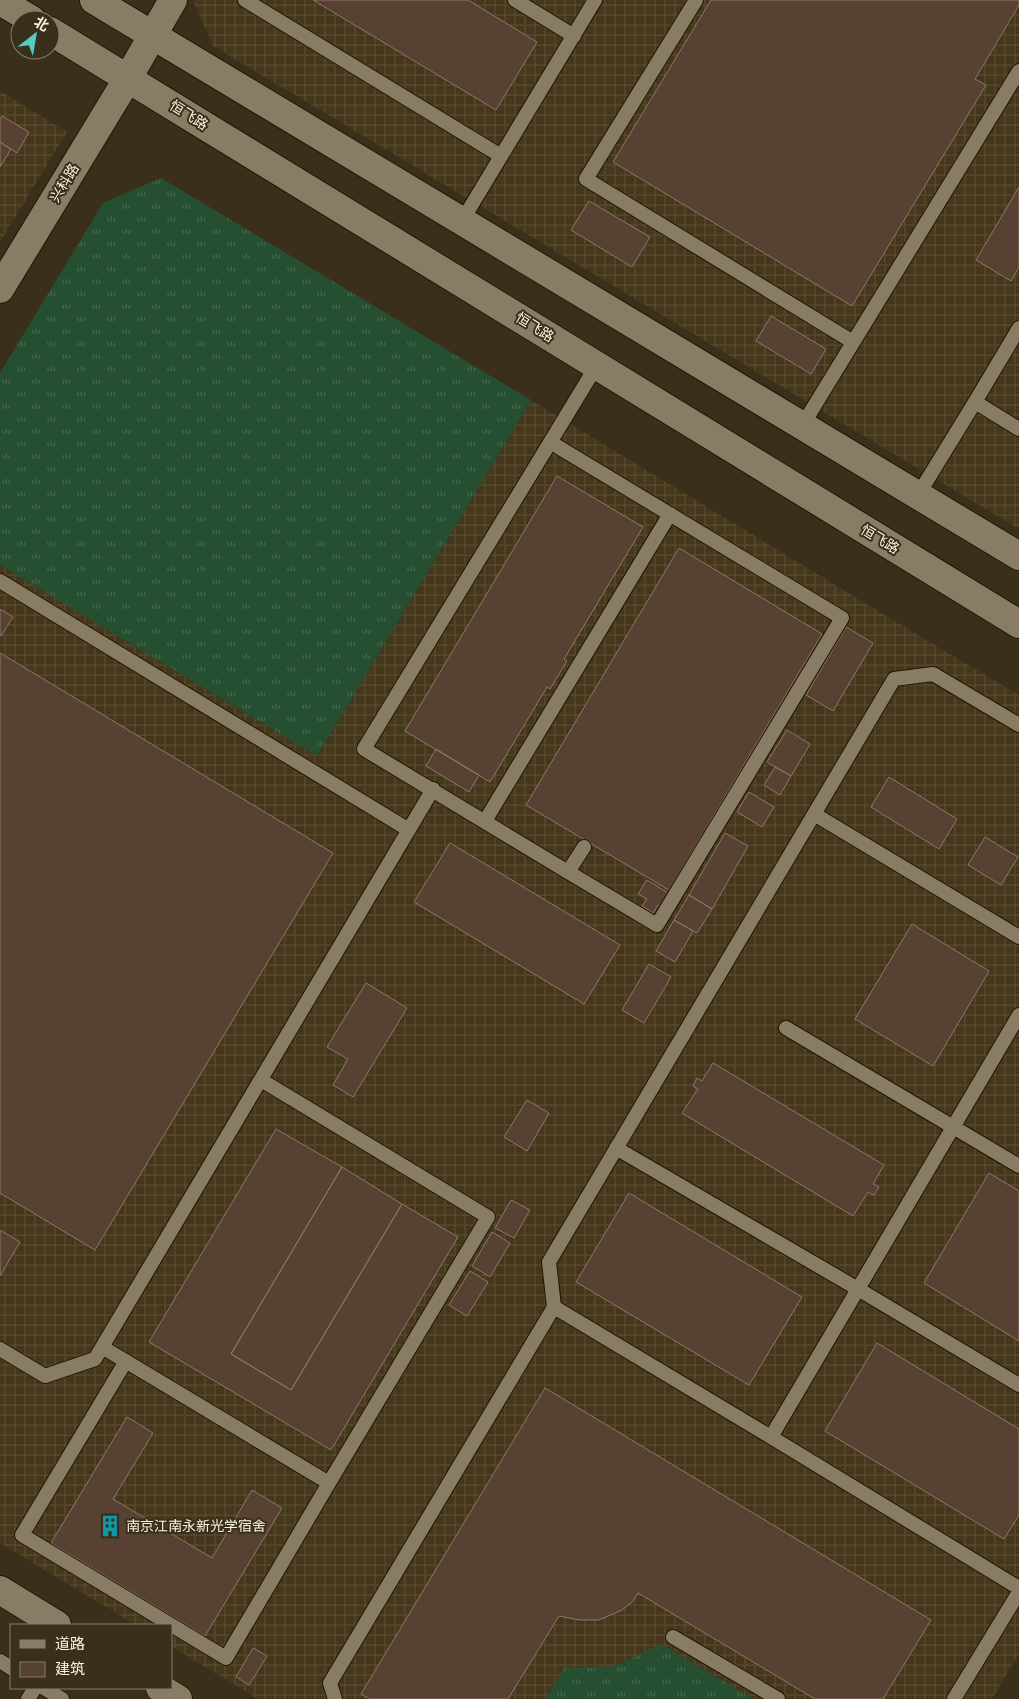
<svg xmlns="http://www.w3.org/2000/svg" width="1019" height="1699" viewBox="0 0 1019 1699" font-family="'Exo 2','Noto Sans SC',sans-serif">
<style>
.industrial{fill:url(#industrial-grid)}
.grass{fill:url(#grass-tufts)}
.building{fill:#574133;stroke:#8e7667}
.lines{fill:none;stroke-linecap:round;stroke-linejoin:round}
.lane-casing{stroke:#211703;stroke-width:16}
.secondary-casing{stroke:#211703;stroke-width:30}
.lane{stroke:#887c64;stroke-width:14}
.secondary{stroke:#887c64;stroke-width:28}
.labels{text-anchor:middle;stroke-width:4;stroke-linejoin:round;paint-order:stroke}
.street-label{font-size:14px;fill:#faf3e6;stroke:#3a2f1a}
.poi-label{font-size:14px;fill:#faf3e6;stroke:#3a2f1a;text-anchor:start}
</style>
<defs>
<pattern id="industrial-grid" width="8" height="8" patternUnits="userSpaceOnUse" patternTransform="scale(1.25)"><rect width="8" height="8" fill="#45371b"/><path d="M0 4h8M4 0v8" fill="none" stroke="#584b31"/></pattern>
<pattern id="grass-tufts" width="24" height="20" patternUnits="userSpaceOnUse" patternTransform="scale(1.25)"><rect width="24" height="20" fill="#264e30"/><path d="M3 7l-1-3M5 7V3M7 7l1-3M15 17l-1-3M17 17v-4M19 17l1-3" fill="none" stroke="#46684e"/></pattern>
</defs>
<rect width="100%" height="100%" fill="#3a2f1a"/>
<path class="industrial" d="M 196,0 L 1019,0 L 1019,529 L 213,46 L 194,3 Z
M 0,91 L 67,132 L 0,242 Z
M 531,400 L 893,620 L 1019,695 L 1019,1654 L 992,1699 L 258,1699 L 171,1646 L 171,1625 L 136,1625 L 0,1543 L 0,565 L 317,756 Z"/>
<path class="grass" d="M 161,178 L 531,400 L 317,756 L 0,565 L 0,373 L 103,203 Z
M 661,1644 L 753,1699 L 546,1699 L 565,1667 L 583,1668 L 615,1666 Z"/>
<path class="building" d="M 313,0 L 468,0 L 537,42 L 496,110 Z
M 711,0 L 1019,0 L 1019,5 L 975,79 L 986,85 L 852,306 L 613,162 Z
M 2,116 L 29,132 L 17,153 L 0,142 L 0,119 Z
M 0,142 L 11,149 L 0,167 Z
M 1019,187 L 1019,267 L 1011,281 L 976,260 Z
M 589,201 L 650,237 L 632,267 L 571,230 Z
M 771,316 L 826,349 L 811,374 L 756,341 Z
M 557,476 L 643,527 L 564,659 L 567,661 L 550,689 L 547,687 L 490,782 L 405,731 Z
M 679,548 L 822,634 L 669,890 L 526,805 Z
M 0,609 L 13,617 L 1,636 L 0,635 Z
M 846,627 L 873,643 L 833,711 L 806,695 Z
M 0,653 L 333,853 L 95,1250 L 0,1193 Z
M 787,730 L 810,744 L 791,776 L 767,762 Z
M 436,749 L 479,775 L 469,792 L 426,766 Z
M 775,767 L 791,776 L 780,795 L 764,785 Z
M 889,777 L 957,819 L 939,849 L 871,807 Z
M 749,792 L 774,807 L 762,827 L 737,812 Z
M 725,833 L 748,846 L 712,909 L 689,895 Z
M 985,837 L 1018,857 L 1001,885 L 968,865 Z
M 450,843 L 620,945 L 584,1004 L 414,902 Z
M 647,880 L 668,893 L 660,907 L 658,905 L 653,913 L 642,906 L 647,899 L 638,894 Z
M 689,895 L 712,909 L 697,933 L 674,920 Z
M 674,920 L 693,931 L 675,962 L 656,951 Z
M 912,924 L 989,971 L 933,1066 L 855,1019 Z
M 649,964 L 671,977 L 644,1023 L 622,1010 Z
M 366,983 L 407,1008 L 353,1097 L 333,1085 L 348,1059 L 327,1047 Z
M 713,1063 L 884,1165 L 873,1184 L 879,1187 L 874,1195 L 868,1192 L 853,1216 L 682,1113 L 698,1089 L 693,1086 L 697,1078 L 702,1081 Z
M 527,1100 L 549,1113 L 527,1151 L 504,1137 Z
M 276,1129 L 342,1167 L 231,1354 L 291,1390 L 402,1204 L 458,1237 L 331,1450 L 149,1342 Z
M 342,1167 L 402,1204 L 291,1390 L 231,1354 Z
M 989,1173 L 1019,1191 L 1019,1341 L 924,1283 Z
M 629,1193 L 802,1297 L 749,1385 L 576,1282 Z
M 511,1200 L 530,1210 L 514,1238 L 495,1228 Z
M 0,1230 L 20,1242 L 0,1276 Z
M 492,1232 L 510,1243 L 490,1277 L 472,1266 Z
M 470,1271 L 488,1282 L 467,1316 L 449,1305 Z
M 877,1343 L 1019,1429 L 1019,1515 L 1004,1539 L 825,1431 Z
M 545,1388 L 931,1620 L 883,1699 L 815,1699 L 638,1593 L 632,1602 L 622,1610 L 599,1620 L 580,1620 L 559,1616 L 508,1699 L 370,1699 L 361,1694 Z
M 127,1417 L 153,1433 L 113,1499 L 212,1558 L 252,1490 L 282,1508 L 205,1636 L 51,1543 Z
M 253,1648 L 267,1656 L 249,1685 L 236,1677 Z"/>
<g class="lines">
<g class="lane-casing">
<path id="lane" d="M 245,0 L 501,156
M 515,0 L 574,36
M 696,0 L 586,179 L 853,342
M 462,221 L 595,0
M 1019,328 L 975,402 L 1019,429
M 802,426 L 1019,71
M 550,442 L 842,618 L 657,925 L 568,872
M 918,495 L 975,402
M 0,581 L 409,830
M 814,814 L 1019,937
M 485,821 L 670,514
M 584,847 L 568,872 L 364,749 L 597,365
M 786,1028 L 1019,1166
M 616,1148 L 858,1289 L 1019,1385
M 554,1307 L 771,1437 L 1019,1588
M 102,1347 L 329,1483
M 0,1349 L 45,1376 L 95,1359 L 433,789
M 126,1361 L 22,1535 L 226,1658 L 329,1483 L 488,1217 L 261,1080
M 771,1437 L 1019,1015
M 673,1637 L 778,1699
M 0,1661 L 11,1668
M 44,1688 L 62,1699
M 28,1699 L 35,1688
M 335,1699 L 330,1683 L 554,1307 L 549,1262 L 894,679 L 933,674 L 1019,725
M 954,1699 L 1019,1592"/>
</g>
<g class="secondary-casing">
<path id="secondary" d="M 94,0 L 1019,556
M 0,1 L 32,20
M 50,31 L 1019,624
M 0,289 L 128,78 L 173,0
M 0,1590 L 57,1625
M 160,1688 L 178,1699"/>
</g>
<use href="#lane" class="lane"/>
<use href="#secondary" class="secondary"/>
</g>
<defs>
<g id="building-bare" transform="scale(1.725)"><path d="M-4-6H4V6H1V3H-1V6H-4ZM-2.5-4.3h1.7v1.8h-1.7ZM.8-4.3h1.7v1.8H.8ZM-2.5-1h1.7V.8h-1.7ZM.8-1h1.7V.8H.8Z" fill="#0f9aa8" stroke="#3a2f1a" stroke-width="2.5" paint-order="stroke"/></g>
</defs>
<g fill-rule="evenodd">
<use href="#building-bare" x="110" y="1526"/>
</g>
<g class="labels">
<g class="street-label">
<text transform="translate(189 115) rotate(32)" y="5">恒飞路</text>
<text transform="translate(64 183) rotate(-59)" y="5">兴科路</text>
<text transform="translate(535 327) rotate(32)" y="5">恒飞路</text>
<text transform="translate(880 539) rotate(31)" y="5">恒飞路</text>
</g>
<g class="poi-label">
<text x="126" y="1531">南京江南永新光学宿舍</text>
</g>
</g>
<rect x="10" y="1624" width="162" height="65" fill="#3a2f1a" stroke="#877d6c"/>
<rect x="20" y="1640" width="25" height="8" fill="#887c64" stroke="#877d6c"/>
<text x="55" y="1649" font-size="15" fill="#faf3e6">道路</text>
<rect x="20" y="1662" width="25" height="15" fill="#574133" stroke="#877d6c"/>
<text x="55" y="1674" font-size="15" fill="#faf3e6">建筑</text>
<g transform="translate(35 35) rotate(31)"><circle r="24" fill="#3a2f1a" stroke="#877d6c"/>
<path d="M0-4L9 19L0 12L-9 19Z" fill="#54cdc8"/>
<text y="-8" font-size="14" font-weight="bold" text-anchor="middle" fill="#faf3e6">北</text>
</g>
</svg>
